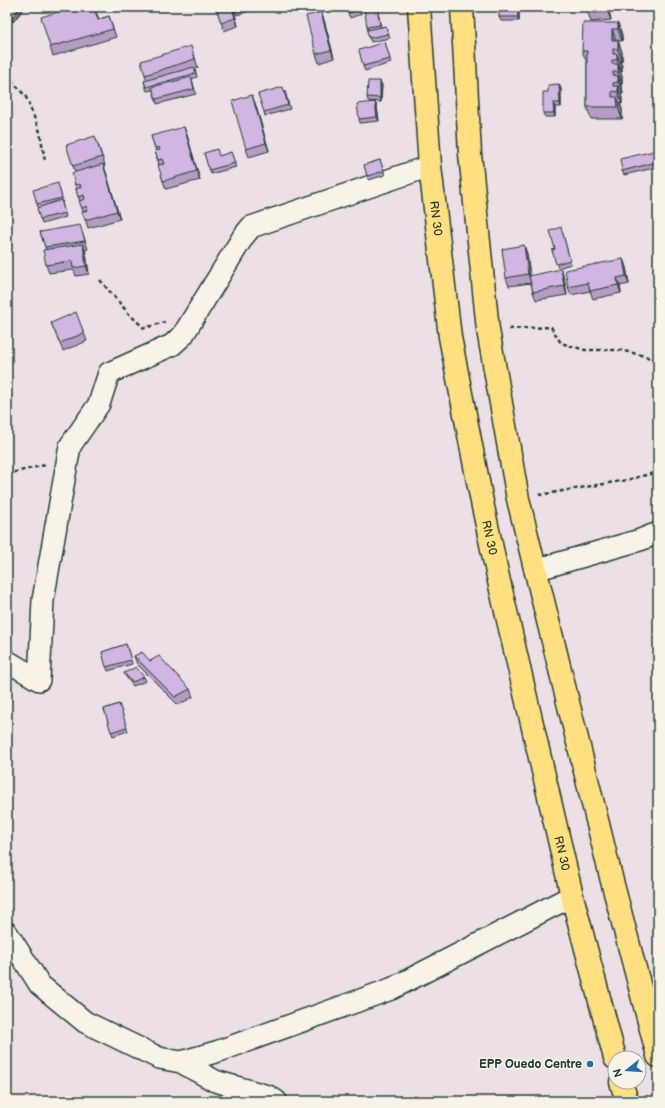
<svg xmlns="http://www.w3.org/2000/svg" width="665" height="1108" viewBox="0 0 665 1108" font-family="'Balsamiq Sans',sans-serif">
<style>
.lines{fill:none;stroke-linecap:round;stroke-linejoin:round}
.minor-casing{stroke:#1f3d34;stroke-width:24}
.major-casing{stroke:#1f3d34;stroke-width:25}
.path{stroke:#1f3d34;stroke-width:2.5;stroke-dasharray:4 3;stroke-linecap:butt}
.minor{stroke:#f7f3e8;stroke-width:21}
.major{stroke:#ffdf80;stroke-width:22}
.wall{fill:#b49cc2;stroke:#1f3d34}
.shaded-wall{fill:#927f9e;stroke:#1f3d34}
.building{fill:#d1b5e2;stroke:#1f3d34}
.poi-dot{fill:#1f6fb2;stroke:#f7f3e8;stroke-width:1.5}
.labels{text-anchor:middle;stroke-width:3;stroke-linejoin:round;paint-order:stroke}
.street-label{font-size:12px;fill:#1f3d34;stroke:#f7f3e8}
.poi-label{font-size:12px;font-weight:bold;fill:#1f3d34;stroke:#f7f3e8;text-anchor:end}
</style>
<rect width="100%" height="100%" fill="#ece0e6"/>
<filter id="ink" filterUnits="userSpaceOnUse"><feTurbulence type="fractalNoise" baseFrequency=".025" numOctaves="2"/><feDisplacementMap in="SourceGraphic" scale="8" xChannelSelector="R" yChannelSelector="G"/><feConvolveMatrix kernelMatrix="1 2 1 2 8 2 1 2 1" color-interpolation-filters="sRGB"/></filter>
<g filter="url(#ink)">
<g class="lines">
<g class="minor-casing">
<path id="minor" d="M 535,570 L 640,540 L 658,533
M 7,661 L 39,680 L 43,600 L 70,446 L 99,404 L 109,373 L 172,345 L 183,335 L 243,237 L 251,227 L 430,166
M 7,933 L 40,985 L 85,1022 L 159,1058 L 181,1062 L 215,1081 L 268,1096 L 276,1101
M 181,1062 L 219,1051 L 391,989 L 572,896"/>
</g>
<g class="major-casing">
<g id="major">
<path id="s1" d="M 419,7 L 430,166 L 450,337 L 482,502 L 498,577 L 572,896 L 615,1058"/>
<path d="M 462,7 L 470,154 L 488,330 L 518,499 L 612,881 L 658,1056"/>
<path d="M 621,1082 L 627,1101"/>
</g>
</g>
<path class="path" d="M 7,75 L 26,97 L 40,132 L 45,161
M 100,280 L 129,314 L 144,328 L 165,322
M 509,329 L 551,327 L 561,343 L 585,350 L 620,350 L 645,356 L 658,362
M 7,474 L 45,465
M 539,495 L 627,480 L 658,472"/>
<use href="#minor" class="minor"/>
<use href="#major" class="major"/>
</g>
<path class="wall" d="M 7,7 L 25,7 L 13,22 L 7,17 Z
M 75,7 L 96,7 L 96,8 L 95,9 L 99,19 L 109,16 L 116,37 L 53,56 L 50,47 Z
M 216,7 L 233,7 L 238,26 L 224,31 Z
M 234,7 L 251,7 L 252,10 L 237,15 Z
M 316,7 L 342,7 L 321,13 L 324,20 L 334,58 L 319,63 L 316,54 L 318,12 Z
M 359,7 L 361,14 L 350,18 L 348,13 Z
M 377,7 L 381,27 L 386,26 L 390,38 L 371,42 L 369,38 L 368,30 L 367,27 Z
M 587,7 L 608,7 L 611,20 L 591,22 L 588,13 Z
M 612,7 L 623,7 L 624,10 L 614,13 Z
M 519,11 L 519,21 L 501,21 L 499,17 Z
M 618,23 L 622,35 L 622,41 L 618,41 L 622,52 L 622,61 L 620,61 L 622,66 L 622,72 L 620,72 L 622,76 L 622,84 L 621,84 L 622,88 L 623,94 L 621,94 L 622,98 L 622,104 L 620,103 L 622,109 L 622,119 L 591,119 L 587,107 L 587,63 L 582,51 Z
M 385,42 L 391,63 L 365,71 L 363,66 Z
M 194,54 L 198,68 L 195,69 L 197,77 L 192,79 L 196,94 L 157,104 L 153,90 L 147,91 L 144,81 L 147,80 L 145,75 Z
M 559,84 L 561,89 L 561,107 L 555,107 L 555,117 L 545,117 L 543,113 L 548,92 Z
M 382,85 L 381,102 L 368,101 L 367,97 Z
M 285,91 L 290,109 L 265,116 L 264,112 Z
M 375,102 L 377,107 L 379,121 L 360,123 L 359,119 Z
M 255,103 L 269,151 L 249,157 L 246,149 Z
M 187,135 L 200,180 L 166,189 L 163,181 L 159,165 L 155,151 L 156,151 L 151,136 Z
M 98,144 L 105,165 L 104,166 L 120,219 L 88,228 L 76,189 L 75,185 L 75,172 L 73,166 Z
M 231,152 L 236,167 L 211,174 L 204,153 L 220,156 Z
M 656,155 L 658,167 L 624,175 L 622,171 Z
M 380,160 L 385,175 L 369,180 L 364,165 Z
M 59,187 L 63,202 L 62,203 L 66,217 L 42,224 L 37,204 Z
M 562,231 L 571,264 L 558,268 L 552,250 L 555,249 Z
M 40,232 L 83,234 L 88,249 L 85,250 L 86,253 L 89,274 L 76,276 L 74,270 L 49,273 L 46,265 L 46,250 Z
M 524,245 L 527,254 L 530,276 L 564,278 L 567,295 L 536,300 L 533,292 L 531,283 L 509,286 L 506,278 Z
M 623,259 L 626,267 L 629,284 L 620,286 L 621,293 L 593,299 L 590,291 L 571,295 L 568,287 Z
M 51,323 L 84,333 L 87,341 L 63,351 Z
M 126,644 L 132,664 L 108,671 L 102,652 Z
M 134,656 L 150,661 L 190,689 L 193,697 L 178,705 L 137,664 Z
M 124,673 L 144,677 L 146,681 L 133,686 L 126,677 Z
M 119,704 L 128,731 L 113,736 L 104,709 Z"/>
<path class="shaded-wall" d="M 20,7 L 25,7 L 13,22 L 12,18 Z
M 232,7 L 233,7 L 238,26 L 235,18 Z
M 517,7 L 519,11 L 519,21 L 518,17 Z
M 607,7 L 608,7 L 611,20 L 608,12 Z
M 321,12 L 324,20 L 334,58 L 331,50 Z
M 618,23 L 622,35 L 622,41 L 618,29 Z
M 612,29 L 616,41 L 612,40 Z
M 618,40 L 622,52 L 622,61 L 618,49 Z
M 617,54 L 622,66 L 622,72 L 617,60 Z
M 618,64 L 622,76 L 622,84 L 618,72 Z
M 618,76 L 622,88 L 623,94 L 618,82 Z
M 380,81 L 382,85 L 381,102 L 380,98 Z
M 559,84 L 561,89 L 561,107 L 560,103 Z
M 618,86 L 622,98 L 622,104 L 618,92 Z
M 252,95 L 255,103 L 269,151 L 266,143 Z
M 617,97 L 622,109 L 622,119 L 618,107 Z
M 375,102 L 377,107 L 379,121 L 377,117 Z
M 553,103 L 555,107 L 555,117 L 554,113 Z
M 184,127 L 187,135 L 200,180 L 197,171 Z
M 103,164 L 106,172 L 120,219 L 117,211 Z
M 83,244 L 86,253 L 89,274 L 86,266 Z
M 524,245 L 527,254 L 531,282 L 528,274 Z
M 623,259 L 626,267 L 629,284 L 626,276 Z
M 561,269 L 564,278 L 567,295 L 564,286 Z
M 617,278 L 620,286 L 621,293 L 618,285 Z"/>
<path class="building" d="M 7,7 L 20,7 L 12,18 L 7,14 Z
M 75,7 L 94,7 L 98,20 L 109,16 L 113,29 L 50,47 L 41,17 Z
M 216,7 L 232,7 L 235,18 L 221,23 Z
M 234,7 L 248,7 L 235,11 Z
M 316,7 L 326,7 L 317,10 Z
M 346,7 L 359,7 L 360,10 L 348,13 Z
M 364,7 L 377,7 L 380,25 L 367,27 Z
M 517,7 L 518,17 L 499,17 L 499,8 Z
M 587,7 L 607,7 L 608,12 L 588,13 Z
M 612,7 L 618,7 L 612,9 Z
M 321,12 L 331,50 L 316,54 L 306,16 Z
M 583,23 L 618,23 L 618,29 L 612,29 L 612,40 L 618,40 L 618,49 L 613,49 L 613,54 L 617,54 L 617,60 L 612,60 L 612,64 L 618,64 L 618,72 L 613,72 L 613,75 L 618,76 L 618,82 L 613,83 L 613,86 L 618,86 L 618,92 L 612,91 L 612,97 L 617,97 L 618,107 L 587,107 L 587,51 L 582,51 Z
M 386,26 L 388,34 L 369,38 L 367,30 Z
M 385,42 L 390,59 L 363,66 L 359,50 Z
M 191,46 L 195,59 L 145,75 L 141,61 Z
M 194,67 L 196,73 L 146,87 L 144,81 Z
M 191,77 L 194,89 L 156,99 L 152,87 Z
M 368,81 L 380,81 L 380,98 L 367,97 Z
M 559,84 L 560,103 L 553,103 L 554,113 L 543,113 L 543,92 L 548,92 L 548,85 Z
M 283,87 L 288,105 L 264,112 L 258,94 Z
M 252,95 L 266,143 L 246,149 L 232,101 Z
M 375,102 L 377,117 L 359,119 L 357,104 Z
M 184,127 L 197,171 L 163,181 L 158,165 L 164,164 L 162,159 L 158,160 L 155,151 L 160,150 L 159,147 L 155,148 L 151,136 Z
M 95,136 L 102,157 L 73,166 L 66,145 Z
M 217,149 L 219,156 L 231,152 L 235,163 L 209,170 L 204,153 Z
M 654,151 L 657,162 L 622,171 L 620,159 Z
M 380,160 L 384,171 L 367,176 L 364,165 Z
M 103,164 L 117,211 L 85,220 L 82,212 L 88,210 L 87,206 L 82,208 L 79,201 L 85,199 L 84,195 L 78,197 L 76,189 L 81,187 L 80,184 L 75,185 L 72,173 Z
M 58,183 L 62,198 L 37,204 L 33,190 Z
M 61,200 L 65,213 L 40,219 L 37,208 Z
M 80,225 L 85,241 L 45,247 L 40,232 Z
M 561,227 L 570,260 L 556,264 L 552,250 L 555,249 L 550,231 Z
M 83,244 L 86,266 L 73,268 L 72,261 L 46,265 L 43,250 Z
M 524,245 L 528,274 L 506,278 L 502,249 Z
M 623,259 L 626,276 L 617,278 L 618,285 L 590,291 L 588,283 L 568,287 L 565,270 Z
M 561,269 L 564,286 L 533,292 L 529,276 Z
M 76,312 L 84,333 L 60,343 L 51,323 Z
M 126,644 L 131,660 L 106,667 L 102,652 Z
M 142,652 L 150,661 L 159,656 L 190,689 L 175,697 L 134,656 Z
M 136,667 L 144,677 L 132,682 L 124,673 Z
M 119,704 L 127,727 L 111,732 L 104,709 Z"/>
</g>
<circle class="poi-dot" cx="590" cy="1064" r="4"/>
<g class="labels">
<g class="street-label">
<text dy="4" stroke="none"><textPath href="#s1" startOffset="212">RN 30</textPath></text>
<text dy="4" stroke="none"><textPath href="#s1" startOffset="536">RN 30</textPath></text>
<text dy="4" stroke="none"><textPath href="#s1" startOffset="860">RN 30</textPath></text>
</g>
<g class="poi-label">
<text x="582" y="1068">EPP Ouedo Centre</text>
</g>
</g>
<rect width="665" height="1108" fill="none" stroke="#f7f3e8" stroke-width="24"/>
<rect x="12" y="12" width="641" height="1084" fill="none" stroke="#1f3d34" stroke-width="1.5" filter="url(#ink)"/>
<g transform="translate(627 1070) rotate(253)"><circle r="19" fill="#f7f3e8" stroke="#a1aaa0"/>
<path d="M0-3L7 15L0 10L-7 15Z" fill="#1f6fb2"/>
<text y="-6" font-size="11" font-weight="bold" text-anchor="middle" fill="#1f3d34">N</text>
</g>
</svg>
